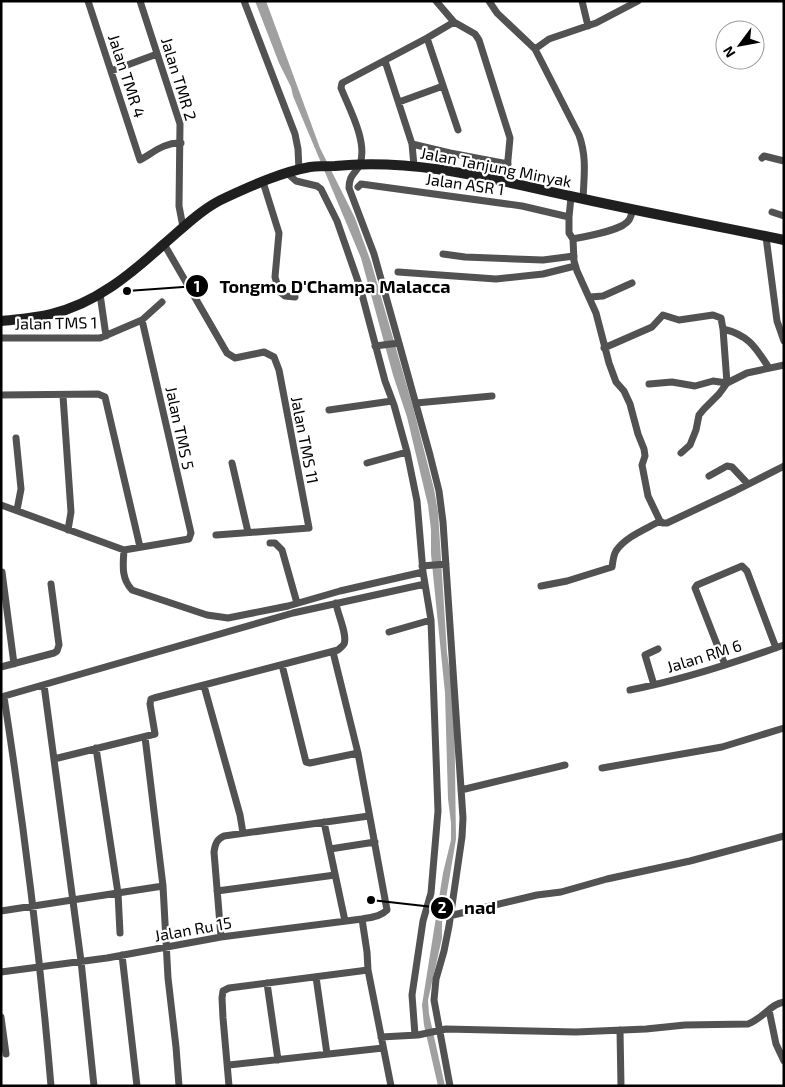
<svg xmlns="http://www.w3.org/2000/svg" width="785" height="1087" viewBox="0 0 785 1087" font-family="'Exo 2',sans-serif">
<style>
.water{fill:#a0a0a0}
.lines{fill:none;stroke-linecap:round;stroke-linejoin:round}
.street{stroke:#525252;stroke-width:7}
.secondary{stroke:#1f1f1f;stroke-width:10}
.labels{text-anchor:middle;stroke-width:4.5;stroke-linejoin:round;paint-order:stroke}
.street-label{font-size:16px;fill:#000;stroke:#fff}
.leader{fill:none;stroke:#000;stroke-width:2}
.callout-dot{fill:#000;stroke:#fff;stroke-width:2}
.mark-label{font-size:15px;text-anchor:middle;font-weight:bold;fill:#fff}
.callout-label{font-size:18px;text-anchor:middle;font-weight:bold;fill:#000;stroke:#fff;stroke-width:4.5;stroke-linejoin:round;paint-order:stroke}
</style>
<rect width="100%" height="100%" fill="#fff"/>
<path class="water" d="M 255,1 L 266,1 L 320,148 L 355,218 L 371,262 L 413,407 L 434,489 L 438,512 L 447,653 L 454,698 L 456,839 L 442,922 L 442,938 L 428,1000 L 429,1014 L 445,1086 L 438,1086 L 424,1025 L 422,1005 L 443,873 L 451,840 L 451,823 L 448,799 L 445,693 L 431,554 L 431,530 L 428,505 L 407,417 L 393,375 L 361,258 L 293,96 L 291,87 L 279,63 Z"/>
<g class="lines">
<path class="street" d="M 88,1 L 140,160 C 154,152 165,142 181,143
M 140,1 L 180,124 L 179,206 L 183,227
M 244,1 L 295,134 L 298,149 L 299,170
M 436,1 L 454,22 L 475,34 L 479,40 L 510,138 L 506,181
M 489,1 L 497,13 L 535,49 L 579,135 C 587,157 584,176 583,199
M 582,1 L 588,26
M 427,38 L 458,130
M 535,49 L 549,39 L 596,23 L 638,1
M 385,61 L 412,144 L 414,166
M 111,71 L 157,54
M 399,102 L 443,86
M 412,144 L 450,153 L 508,164
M 762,158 L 764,156 L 784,161
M 287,173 L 296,181 L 317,186 L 321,189 L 337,221 L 360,287 L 385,381 L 394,405 L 407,452 L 417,501 L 423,572 L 431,620 L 438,811 L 431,893 L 423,921 L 412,995 L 415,1035
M 263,182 L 279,233 L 275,277 L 279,291 L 285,296 L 295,297
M 358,187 L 361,184 L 522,206 L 569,217
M 571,197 L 569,217 L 569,233 L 573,239 L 574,261 L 577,271 L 596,313 L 609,363 L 616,382 L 624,391 L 630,404 L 638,434 L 644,449 L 645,456 L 642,465 L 648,496 L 660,521 L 663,523 L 667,523 L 735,491 L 784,466
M 772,212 L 784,216
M 766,237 L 777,321 L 784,341
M 573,239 C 586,236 622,231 629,220 C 631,217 632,213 633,209
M 164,244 L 227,353 L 235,358 L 264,352 L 274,357 L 279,370 L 309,528 L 216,535
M 443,254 L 465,257 L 543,260 L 574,256
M 398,272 L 496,279 L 543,274 L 575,266
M 100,294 L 106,336
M 590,297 L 603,296 L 632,283
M 723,329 C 749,335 756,348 769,368
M 1,338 L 100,338 L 142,320 L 162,302
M 375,346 L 399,343
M 604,348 L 652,327 L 663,315 L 679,320 L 713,315 L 721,318 L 723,329 L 727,383
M 649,384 L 672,382 L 695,386 L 713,381 L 727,383
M 1,395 L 98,394 L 105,397 L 140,547
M 63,396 L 71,512 L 68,530
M 416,403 L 492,396
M 329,410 L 392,401
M 16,438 L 21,489 L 17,510
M 681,453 L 690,445 L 696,430 L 699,415 L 704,409 L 719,394 L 727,383 L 747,373 L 784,365
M 232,463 L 248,532
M 367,463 L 407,452
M 709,476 L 727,466 L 732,467 L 748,484
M 1,505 L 124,550 L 189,539 L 191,533 L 142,320
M 270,543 L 275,543 L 282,550 L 297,603
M 124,550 C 123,565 121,578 132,590 L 207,615 L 228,618 L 288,606 L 340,591 L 423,572
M 422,566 L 446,564
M 2,572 L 14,664
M 541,586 L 567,581 L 612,567 C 613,562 613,556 616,551 C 625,537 646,529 660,521
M 389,632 L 431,620
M 282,665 L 306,762 L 310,763 L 358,753
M 725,665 L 695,588 L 697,585 L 742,566 L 747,571 L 776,648
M 1,667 L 54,653 L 57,651 L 59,645 L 51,584
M 44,685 L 81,961 L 94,1086
M 654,685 L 645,655 L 658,649
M 204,686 L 240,815 L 243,833
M 630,690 C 683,680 734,663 784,645
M 1,697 L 293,613 L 425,584
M 4,697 C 24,826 40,955 51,1086
M 145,737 L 163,886 L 168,978 L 176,1047 L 179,1086
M 96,748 L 118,893 L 120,933
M 54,759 L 155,734 L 150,704 L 151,699 L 154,698 L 338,650 C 340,648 343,646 344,644 C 348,635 337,613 336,603
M 602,768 L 722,747 L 784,728
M 461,790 L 565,765
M 324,822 L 345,921
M 330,849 L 375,842
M 217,891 L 335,875
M 1,911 L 163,886
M 449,916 L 537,895 L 561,892 L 607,879 L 690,861 L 784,836
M 362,919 L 367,952 L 368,970 L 391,1086
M 221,937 L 214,852 C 215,844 217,839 224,836 L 369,816
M 122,955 L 137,1086
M 1,972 L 107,958 L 221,937 L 362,919 C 372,917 380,917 387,910 L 358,753 L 333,652
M 316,977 L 327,1054
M 267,983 L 278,1060
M 769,1010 L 776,1044 L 784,1061
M 1,1017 L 6,1054
M 620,1030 L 621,1086
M 381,1037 L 418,1035 L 446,1029 L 576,1032 L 646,1029 L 685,1025 L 748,1024 C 764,1018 770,1004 784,1002
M 229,1065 L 383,1048
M 229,1086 L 223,1018 L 222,998 L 223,991 L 229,988 L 368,970
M 450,1086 L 434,1000 L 436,979 L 444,951 L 449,926 L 462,837 L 463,818 L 443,522 L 439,491 L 430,455 L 399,343 L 374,254 L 349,188 C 349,174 356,174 360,164 C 368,142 349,108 341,88 L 342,83 L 427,38 L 454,22"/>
<path class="secondary" d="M 1,321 C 18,319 35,318 51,314 C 95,304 131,274 164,244 C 184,227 202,208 227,197 C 253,185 282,172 310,167 C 318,166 327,166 335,166 C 415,158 492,179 570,196 C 641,212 713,225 784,240"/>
</g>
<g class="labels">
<g class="street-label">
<text transform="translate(127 76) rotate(72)" y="6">Jalan TMR 4</text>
<text transform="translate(179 79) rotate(73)" y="6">Jalan TMR 2</text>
<text transform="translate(496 167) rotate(11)" y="6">Jalan Tanjung Minyak</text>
<text transform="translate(465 184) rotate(8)" y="6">Jalan ASR 1</text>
<text transform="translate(56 323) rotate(-1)" y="6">Jalan TMS 1</text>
<text transform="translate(180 428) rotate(78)" y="6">Jalan TMS 5</text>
<text transform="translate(305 440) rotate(79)" y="6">Jalan TMS 11</text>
<text transform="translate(704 656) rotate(-17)" y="6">Jalan RM 6</text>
<text transform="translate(193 929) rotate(-10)" y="6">Jalan Ru 15</text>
</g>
</g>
<path class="leader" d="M127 291L197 286M371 900L442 908"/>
<g class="callout-dot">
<circle cx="127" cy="291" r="5"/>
<circle cx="371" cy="900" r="5"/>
<circle cx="197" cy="286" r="12"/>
<circle cx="442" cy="908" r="12"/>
</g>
<g class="mark-label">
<text x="197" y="292">1</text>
<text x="442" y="913">2</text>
</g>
<g class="callout-label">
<text x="335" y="293">Tongmo D'Champa Malacca</text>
<text x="480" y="914">nad</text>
</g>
<rect width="785" height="1087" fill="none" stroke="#000000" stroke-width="5"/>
<g transform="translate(740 45) rotate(238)"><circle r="24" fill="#ffffff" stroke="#999999"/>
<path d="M0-4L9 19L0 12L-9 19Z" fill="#000000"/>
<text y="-8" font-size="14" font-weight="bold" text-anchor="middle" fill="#000000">N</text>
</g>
</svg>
